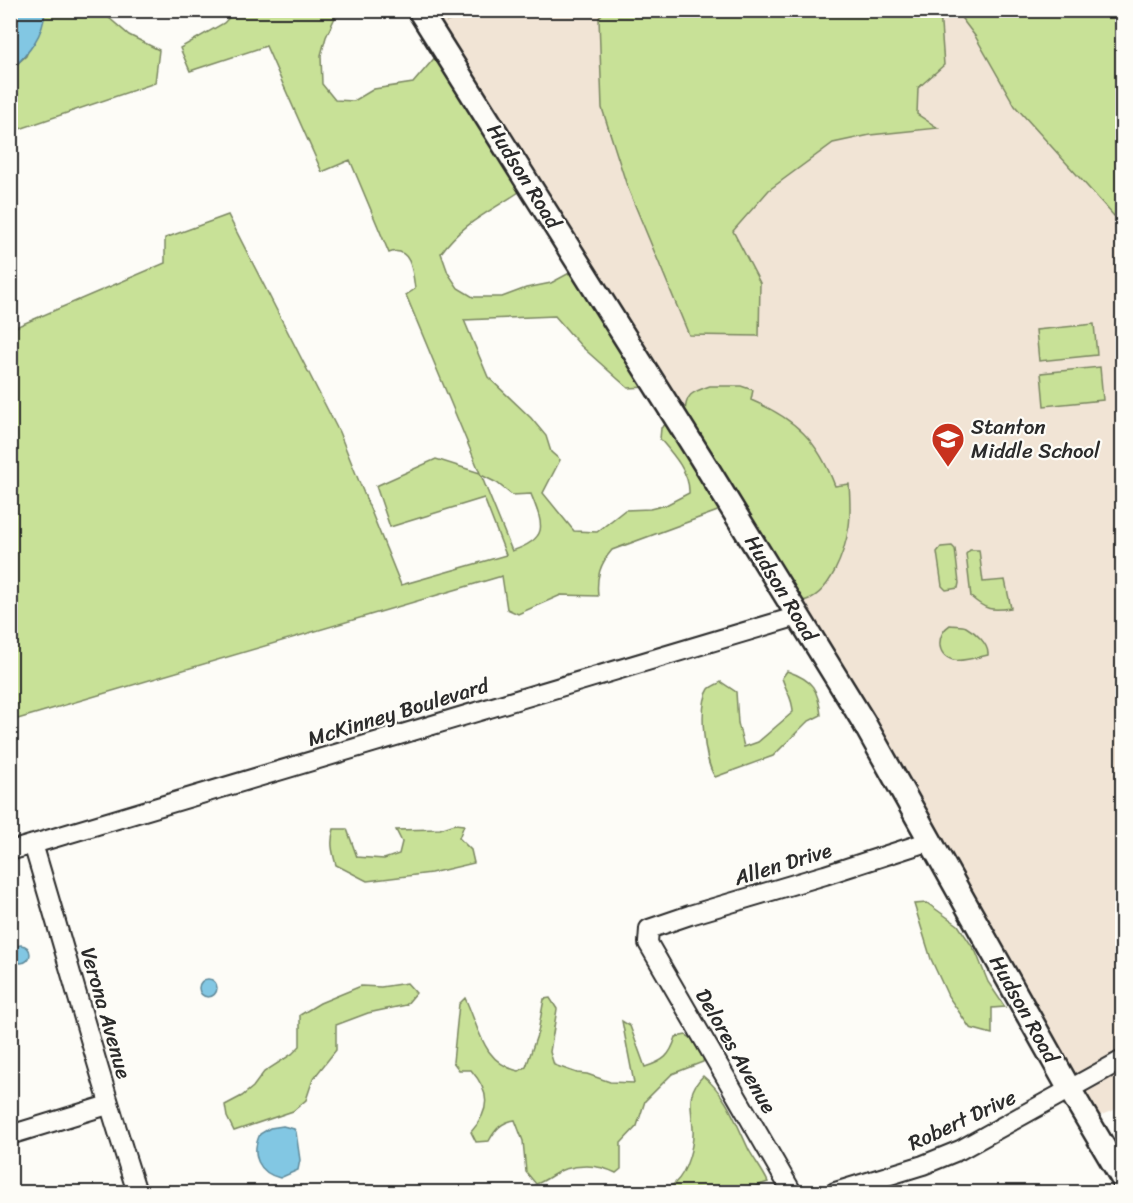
<svg xmlns="http://www.w3.org/2000/svg" width="1133" height="1203" viewBox="0 0 1133 1203" font-family="Sriracha,sans-serif">
<style>
.built{fill:#f1e4d5}
.green{fill:#c8e197;stroke:#7a8661;stroke-width:1.5;fill-rule:evenodd}
.water{fill:#82c7e3;stroke:#5f8999;stroke-width:1.5}
.lines{fill:none;stroke-linecap:round;stroke-linejoin:round}
.minor-casing{stroke:#2b2b2b;stroke-width:22}
.tertiary-casing{stroke:#2b2b2b;stroke-width:27}
.minor{stroke:#fdfcf7;stroke-width:18}
.tertiary{stroke:#fdfcf7;stroke-width:22}
.labels{text-anchor:middle;stroke-width:4.5;stroke-linejoin:round;paint-order:stroke}
.street-label{font-size:21px;fill:#2b2b2b;stroke:#fdfcf7}
.poi-label{font-size:21px;fill:#2b2b2b;stroke:#fdfcf7;text-anchor:start}
</style>
<rect width="100%" height="100%" fill="#fdfcf7"/>
<filter id="ink" filterUnits="userSpaceOnUse"><feTurbulence type="fractalNoise" baseFrequency=".0167" numOctaves="2"/><feDisplacementMap in="SourceGraphic" scale="12" xChannelSelector="R" yChannelSelector="G"/><feConvolveMatrix kernelMatrix="1 2 1 2 8 2 1 2 1" color-interpolation-filters="sRGB"/></filter>
<g filter="url(#ink)">
<path class="built" d="M 424,11 L 1122,11 L 1122,1107 L 1088,1120 L 930,841 Z"/>
<path class="green" d="M 458,10 L 483,10 L 483,11 L 448,21 Z
M 44,11 L 101,11 L 129,35 L 159,50 L 155,83 L 11,132 L 10,70 L 26,56 Z
M 235,11 L 338,11 L 326,37 L 321,55 L 322,84 L 335,100 L 354,101 L 374,89 L 413,83 L 437,55 L 522,190 C 492,211 463,222 441,253 L 448,273 L 458,288 L 473,297 L 502,297 L 526,288 L 551,283 L 575,270 L 647,387 L 628,388 L 581,346 L 555,316 L 464,320 L 488,377 L 531,418 L 546,436 L 551,452 L 560,460 L 543,493 L 574,531 L 597,532 L 625,510 L 650,509 L 666,505 L 689,493 C 690,473 673,454 660,439 L 661,428 L 669,422 L 723,509 L 612,550 C 600,564 596,577 598,596 L 561,595 L 518,614 L 507,609 L 502,576 L 11,721 L 11,329 L 165,263 L 165,238 L 228,215 L 339,432 L 401,585 L 506,555 L 484,498 L 390,527 L 376,486 L 436,459 L 480,473 L 406,295 L 415,289 C 413,273 411,245 389,253 L 350,160 L 322,172 L 266,46 L 190,71 L 180,48 L 224,23 ZM 481,475 L 497,483 L 512,495 L 531,494 C 543,525 550,538 512,551 Z
M 604,11 L 940,11 L 944,65 L 918,88 L 917,114 L 938,128 L 870,135 L 833,143 L 769,190 L 733,231 L 760,283 L 759,336 L 689,335 L 627,186 L 602,108 L 599,18 Z
M 956,11 L 1122,11 L 1122,209 L 1114,216 L 1015,106 L 975,36 Z
M 1094,324 L 1097,355 L 1039,361 L 1036,330 Z
M 1100,367 L 1103,400 L 1044,406 L 1041,373 Z
M 710,386 L 741,386 L 753,390 L 751,400 C 796,419 818,441 835,486 L 849,484 C 850,498 851,512 849,526 C 845,551 830,597 802,601 L 685,415 C 685,394 692,392 710,386 Z
M 952,546 L 955,549 L 959,583 L 958,588 L 946,590 L 942,586 L 937,552 L 941,547 Z
M 970,550 L 979,550 L 983,582 L 1005,580 L 1011,608 C 991,611 986,610 971,597 L 966,554 Z
M 950,625 C 955,626 962,625 966,627 C 975,632 989,644 988,655 C 979,657 962,662 953,660 C 935,655 937,633 950,625 Z
M 787,671 C 813,680 818,689 821,715 L 807,722 L 773,756 L 715,777 C 704,761 698,705 709,689 C 712,686 718,684 721,682 L 736,692 L 738,723 L 744,747 L 758,742 L 793,712 C 793,699 786,691 782,678 Z
M 455,824 L 464,825 L 459,838 L 471,850 L 474,863 L 431,873 L 367,881 L 336,865 C 332,851 330,842 334,829 L 347,829 L 357,857 L 384,859 L 399,854 L 402,842 L 396,830 L 440,829 Z
M 927,903 L 958,925 L 976,952 L 988,982 L 1005,1007 L 992,1008 L 992,1034 L 970,1028 L 948,996 L 931,959 L 914,904 Z
M 407,983 L 416,993 L 406,1005 L 368,1013 L 336,1025 L 336,1050 L 313,1079 L 306,1100 L 293,1111 L 234,1131 L 227,1117 L 225,1105 L 242,1096 L 253,1087 L 264,1072 L 292,1054 L 300,1046 L 300,1015 L 320,1003 L 361,986 L 381,987 Z
M 465,998 C 479,1027 482,1063 519,1071 L 526,1067 L 538,1032 L 544,999 L 550,998 L 557,1009 L 550,1052 L 554,1065 L 577,1073 L 587,1074 L 610,1082 L 634,1083 L 622,1021 L 630,1026 L 645,1067 C 664,1061 670,1056 676,1037 L 686,1035 L 693,1039 L 704,1057 L 703,1062 L 672,1074 L 645,1101 L 637,1126 L 621,1143 L 621,1169 L 616,1173 C 600,1165 583,1164 565,1169 C 555,1172 546,1181 536,1184 L 526,1172 L 523,1141 L 515,1120 C 501,1122 495,1130 489,1141 L 476,1142 L 471,1132 C 491,1110 490,1092 471,1070 L 459,1070 L 453,1062 L 459,1004 Z
M 703,1076 C 727,1095 736,1123 749,1150 C 755,1161 763,1171 768,1182 L 739,1192 L 659,1192 C 664,1189 671,1187 675,1183 C 687,1172 694,1145 693,1129 C 692,1107 685,1094 703,1076 Z"/>
<path class="water" d="M 11,10 L 45,11 C 44,35 28,54 11,70 Z
M12 954a9 9 0 1 1 18 0a9 9 0 1 1-18 0Z
M199 988a9 9 0 1 1 18 0a9 9 0 1 1-18 0Z
M 283,1126 L 294,1129 L 296,1132 L 300,1160 L 298,1170 L 280,1178 C 259,1173 250,1155 260,1134 L 270,1128 Z"/>
<g class="lines">
<g class="minor-casing">
<path id="minor" d="M 33,844 C 68,960 99,1077 137,1192
M 10,851 L 798,616
M 10,1135 L 108,1105
M 792,1192 L 648,943 L 649,929 L 690,915 L 825,875 L 930,841
M 835,1192 L 923,1165 L 960,1150 L 1122,1060"/>
</g>
<g class="tertiary-casing">
<path id="tertiary" d="M 419,10 L 701,458 L 863,721 L 1070,1090 L 1122,1178"/>
</g>
<use href="#minor" class="minor"/>
<use href="#tertiary" class="tertiary"/>
</g>
</g>
<defs>
<g id="school-pin" transform="scale(1.725)"><path d="M0 17L-7.5 6A9.5 9.5 0 1 1 7.5 6Z" fill="#c8321e" stroke="#fdfcf7"/><path d="M0-5L7-2L0 1L-7-2ZM-4 1L0 2.5L4 1V4Q0 6-4 4Z" fill="#fff"/></g>
</defs>
<g fill-rule="evenodd">
<use href="#school-pin" x="948" y="439"/>
</g>
<g class="labels">
<g class="street-label">
<text transform="translate(524 176) rotate(58)" y="7">Hudson Road</text>
<text transform="translate(781 588) rotate(59)" y="7">Hudson Road</text>
<text transform="translate(398 712) rotate(-17)" y="7">McKinney Boulevard</text>
<text transform="translate(783 864) rotate(-17)" y="7">Allen Drive</text>
<text transform="translate(1024 1009) rotate(61)" y="7">Hudson Road</text>
<text transform="translate(106 1013) rotate(74)" y="7">Verona Avenue</text>
<text transform="translate(736 1051) rotate(60)" y="7">Delores Avenue</text>
<text transform="translate(962 1120) rotate(-25)" y="7">Robert Drive</text>
</g>
<g class="poi-label">
<text x="971" y="434">Stanton<tspan x="971" dy="24">Middle School</tspan></text>
</g>
</g>
<rect width="1133" height="1203" fill="none" stroke="#fdfcf7" stroke-width="36"/>
<rect x="18" y="18" width="1097" height="1167" fill="none" stroke="#2b2b2b" stroke-width="2" filter="url(#ink)"/>
</svg>
